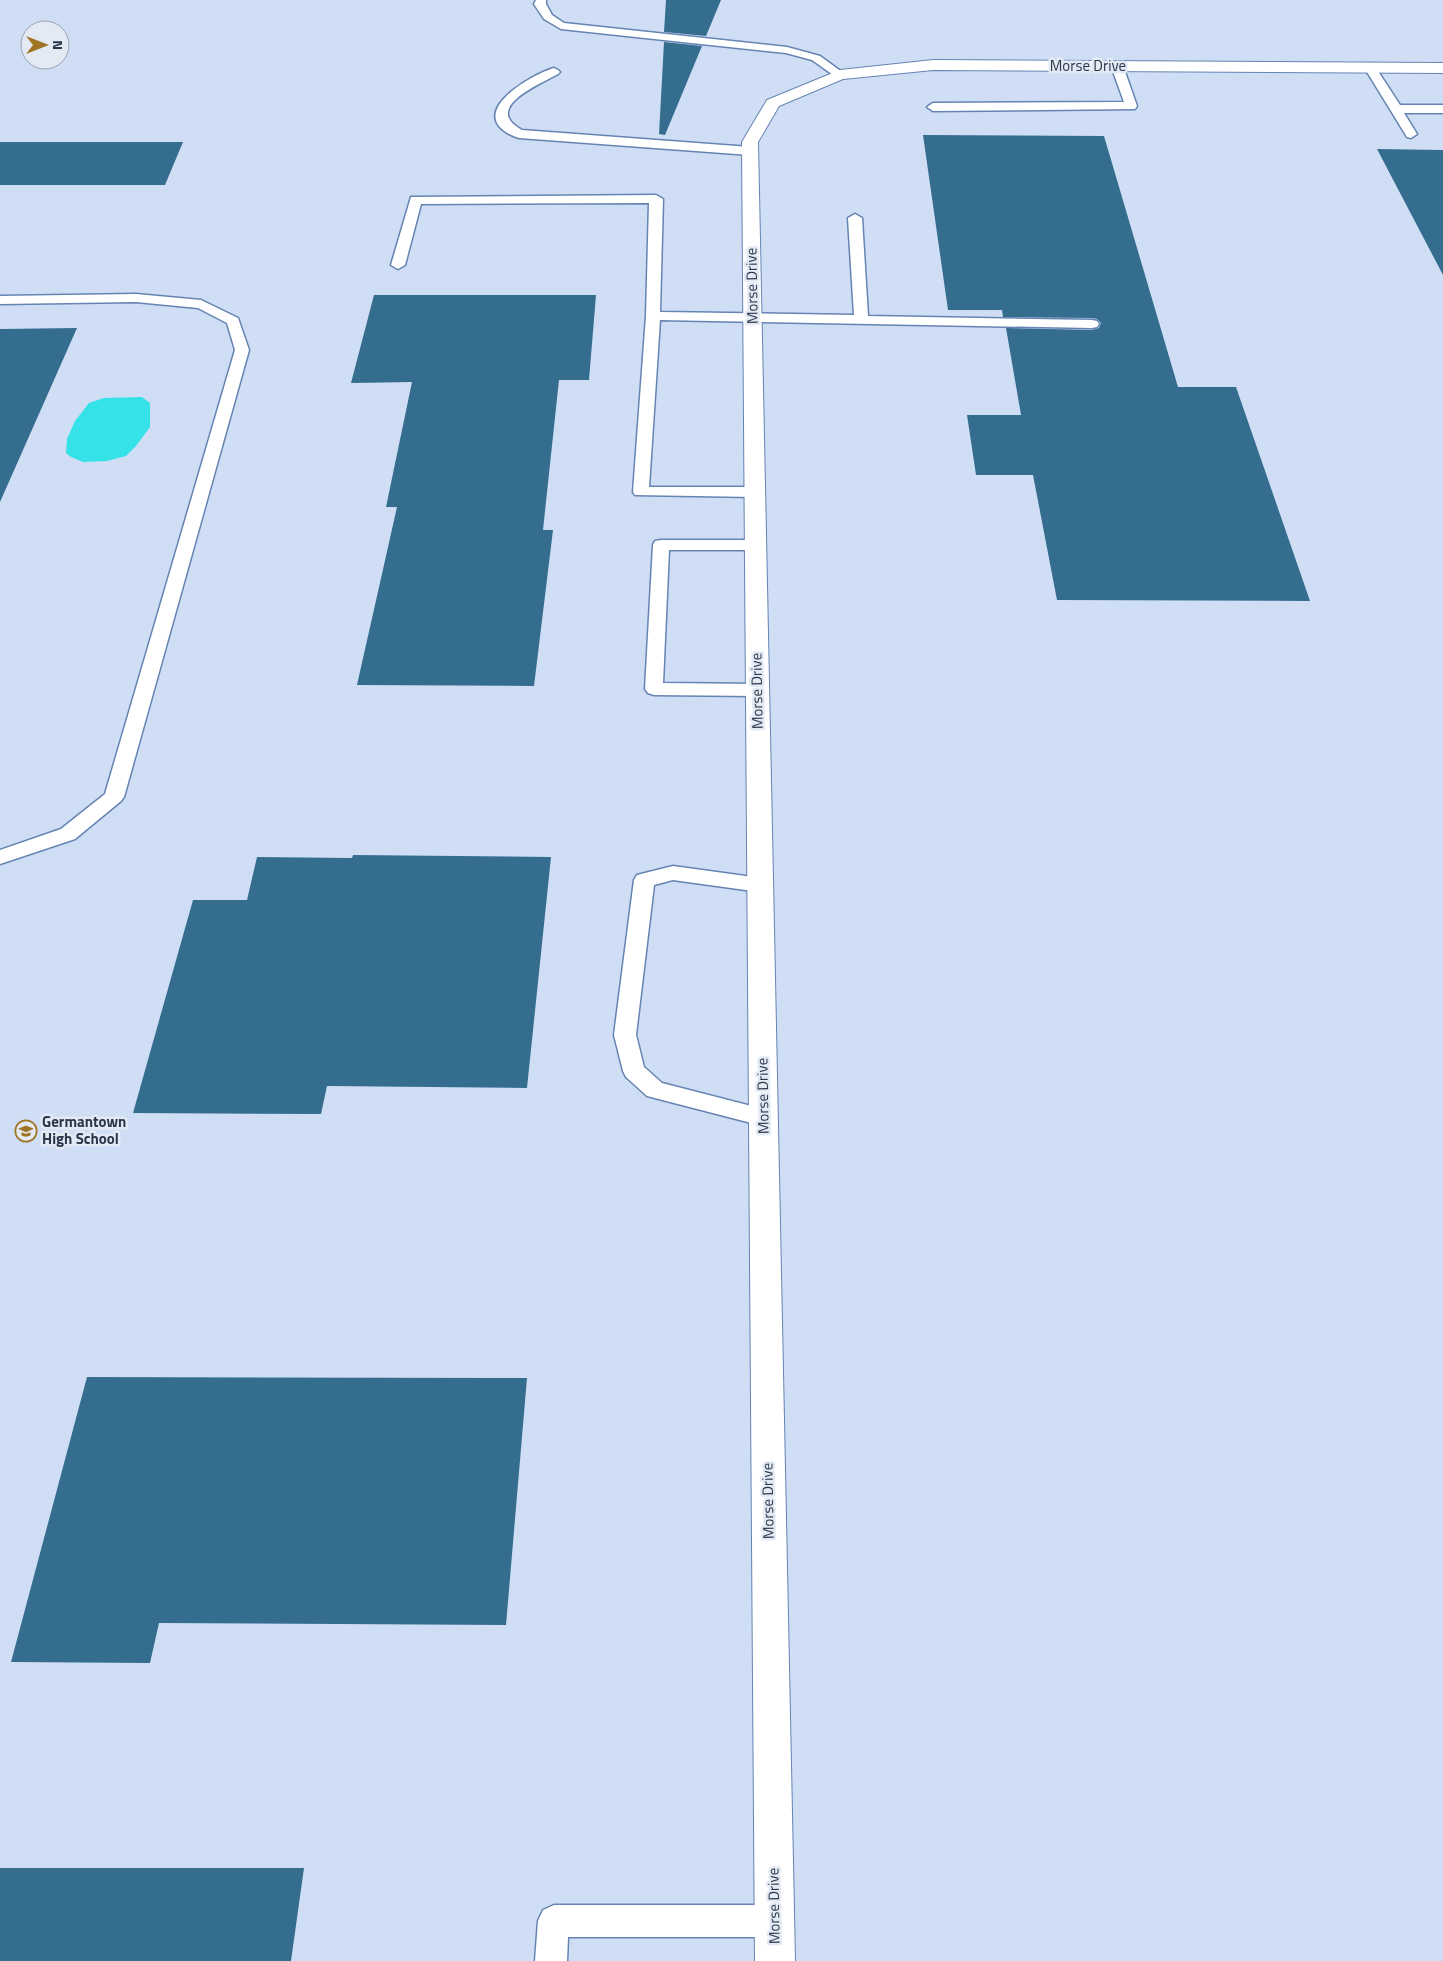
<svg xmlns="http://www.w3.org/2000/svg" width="1443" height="1961" viewBox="0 0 1443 1961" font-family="'Titillium Web',sans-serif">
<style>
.built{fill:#cfdef5;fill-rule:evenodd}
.water{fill:#35e2e8}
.building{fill:#356d8f}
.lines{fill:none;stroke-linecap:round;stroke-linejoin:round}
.service-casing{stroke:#6584b2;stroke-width:3}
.minor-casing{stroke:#6584b2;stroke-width:2}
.service{fill:#fff;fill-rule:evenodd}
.minor{fill:#fff;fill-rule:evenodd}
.labels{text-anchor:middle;stroke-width:5;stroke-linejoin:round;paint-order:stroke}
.street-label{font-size:15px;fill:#2b384c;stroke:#e3eaf4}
.poi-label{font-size:15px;font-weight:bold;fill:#2b384c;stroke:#e3eaf4;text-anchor:start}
</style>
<rect width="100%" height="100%" fill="#e3eaf4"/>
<path class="built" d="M 0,0 L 1443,0 L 1443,1961 L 0,1961 ZM 30,30 L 60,30 L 60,60 L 30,60 Z"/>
<path class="water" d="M 142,397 L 150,403 L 150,427 L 136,446 L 126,456 L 107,461 L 83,462 L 71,457 L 66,453 L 67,439 L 75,421 L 89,403 L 104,398 Z"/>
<path class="building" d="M 666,0 L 721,0 L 706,36 L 664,32 Z
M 664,42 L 702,46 L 665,135 L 659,134 Z
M 923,135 L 1104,136 L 1178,387 L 1236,387 L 1310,601 L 1057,600 L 1033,475 L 976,475 L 967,415 L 1021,415 L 1006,328 L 1092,330 L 1099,328 L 1101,323 L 1097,319 L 1092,318 L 1003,317 L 1002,310 L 948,310 Z
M 0,142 L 183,142 L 165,185 L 0,185 Z
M 1377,149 L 1443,150 L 1443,275 Z
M 374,295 L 596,295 L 589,380 L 559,380 L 543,530 L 553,530 L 534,686 L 357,685 L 397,507 L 386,507 L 412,382 L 351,383 Z
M 77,328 L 0,502 L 0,329 Z
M 353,855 L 551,857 L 527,1088 L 327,1086 L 321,1114 L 133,1113 L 193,900 L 247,900 L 257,857 L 352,858 Z
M 87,1377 L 527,1378 L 506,1625 L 159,1623 L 150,1663 L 11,1662 Z
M 0,1868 L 304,1868 L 291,1961 L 0,1961 Z"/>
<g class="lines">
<g class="service-casing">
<path id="service" d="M 536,0 L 546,0 L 546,4 L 552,15 L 564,23 L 787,47 L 820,56 L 846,75 L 844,77 L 836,77 L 812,60 L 786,53 L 561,29 L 544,19 L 534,4 Z
M 1117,62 L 1123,66 L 1137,106 L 1135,109 L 933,111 L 927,107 L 933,103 L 1124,102 L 1111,66 Z
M 1370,63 L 1374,65 L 1400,105 L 1443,105 L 1443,113 L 1404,113 L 1417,134 L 1411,138 L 1407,137 L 1364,67 Z
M 554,68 L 558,70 L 560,72 L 558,74 C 538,85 482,108 522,130 L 750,147 L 756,151 L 750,155 L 519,138 C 512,136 504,132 499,126 C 481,103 536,73 554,68 Z
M 656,195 L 663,199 L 660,312 L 854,315 L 848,218 L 855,214 L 862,218 L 868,316 L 1092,320 L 1097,321 L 1099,324 L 1097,327 L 1092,328 L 660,320 L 649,487 L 755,487 L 761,489 L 763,492 L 761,495 L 755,497 L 635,495 L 633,492 L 646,316 L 649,203 L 421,204 L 405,265 L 398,269 L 391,265 L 411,197 Z
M 136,294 L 201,300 L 238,318 L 249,350 L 124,797 L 121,801 L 75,839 L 0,864 L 0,850 L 61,829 L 105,794 L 235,350 L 227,323 L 198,308 L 136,302 L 0,304 L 0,296 Z
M 661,540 L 756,540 L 762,541 L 764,545 L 762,549 L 756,550 L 669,550 L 663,683 L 757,684 L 763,686 L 766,690 L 763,694 L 757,696 L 654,695 L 648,693 L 645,689 L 653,545 L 655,541 Z
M 673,866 L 760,878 L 767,880 L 770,885 L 767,890 L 760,892 L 673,880 L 654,885 L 636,1035 L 644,1067 L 662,1083 L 771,1111 L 774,1117 L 771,1123 L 763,1126 L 647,1096 L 626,1077 L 623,1071 L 614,1035 L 634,880 L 637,875 Z
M 554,1905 L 774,1905 L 785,1910 L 790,1921 L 785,1932 L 774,1937 L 568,1937 L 567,1961 L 535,1961 L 538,1921 L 543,1910 Z"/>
</g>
<g class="minor-casing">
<path id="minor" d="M 933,60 L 1443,63 L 1443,73 L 933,70 L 843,79 L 779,106 L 758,142 L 795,1961 L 755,1961 L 742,142 L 767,100 L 840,70 Z"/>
</g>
<use href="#service" class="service"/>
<use href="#minor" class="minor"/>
</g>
<defs>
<g id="school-ring" transform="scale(1.125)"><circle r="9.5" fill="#e3eaf4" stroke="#a17526" stroke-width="1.5"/><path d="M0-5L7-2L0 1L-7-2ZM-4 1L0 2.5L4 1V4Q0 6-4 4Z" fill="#a17526"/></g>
</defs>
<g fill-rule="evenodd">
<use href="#school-ring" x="26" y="1131"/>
</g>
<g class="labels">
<g class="street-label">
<text x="1088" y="71">Morse Drive</text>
<text transform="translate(752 286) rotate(-91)" y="5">Morse Drive</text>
<text transform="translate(757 691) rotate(-91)" y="5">Morse Drive</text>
<text transform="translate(763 1096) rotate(-91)" y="5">Morse Drive</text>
<text transform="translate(768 1501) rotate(-91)" y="5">Morse Drive</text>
<text transform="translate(774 1906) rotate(-91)" y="5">Morse Drive</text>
</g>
<g class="poi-label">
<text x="42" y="1127">Germantown<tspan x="42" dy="17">High School</tspan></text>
</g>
</g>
<g transform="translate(45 45) rotate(90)"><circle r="24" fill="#e3eaf4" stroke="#99a3b1"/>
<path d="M0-4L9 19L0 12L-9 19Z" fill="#a17526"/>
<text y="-8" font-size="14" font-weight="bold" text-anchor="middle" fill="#2b384c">N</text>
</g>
</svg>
